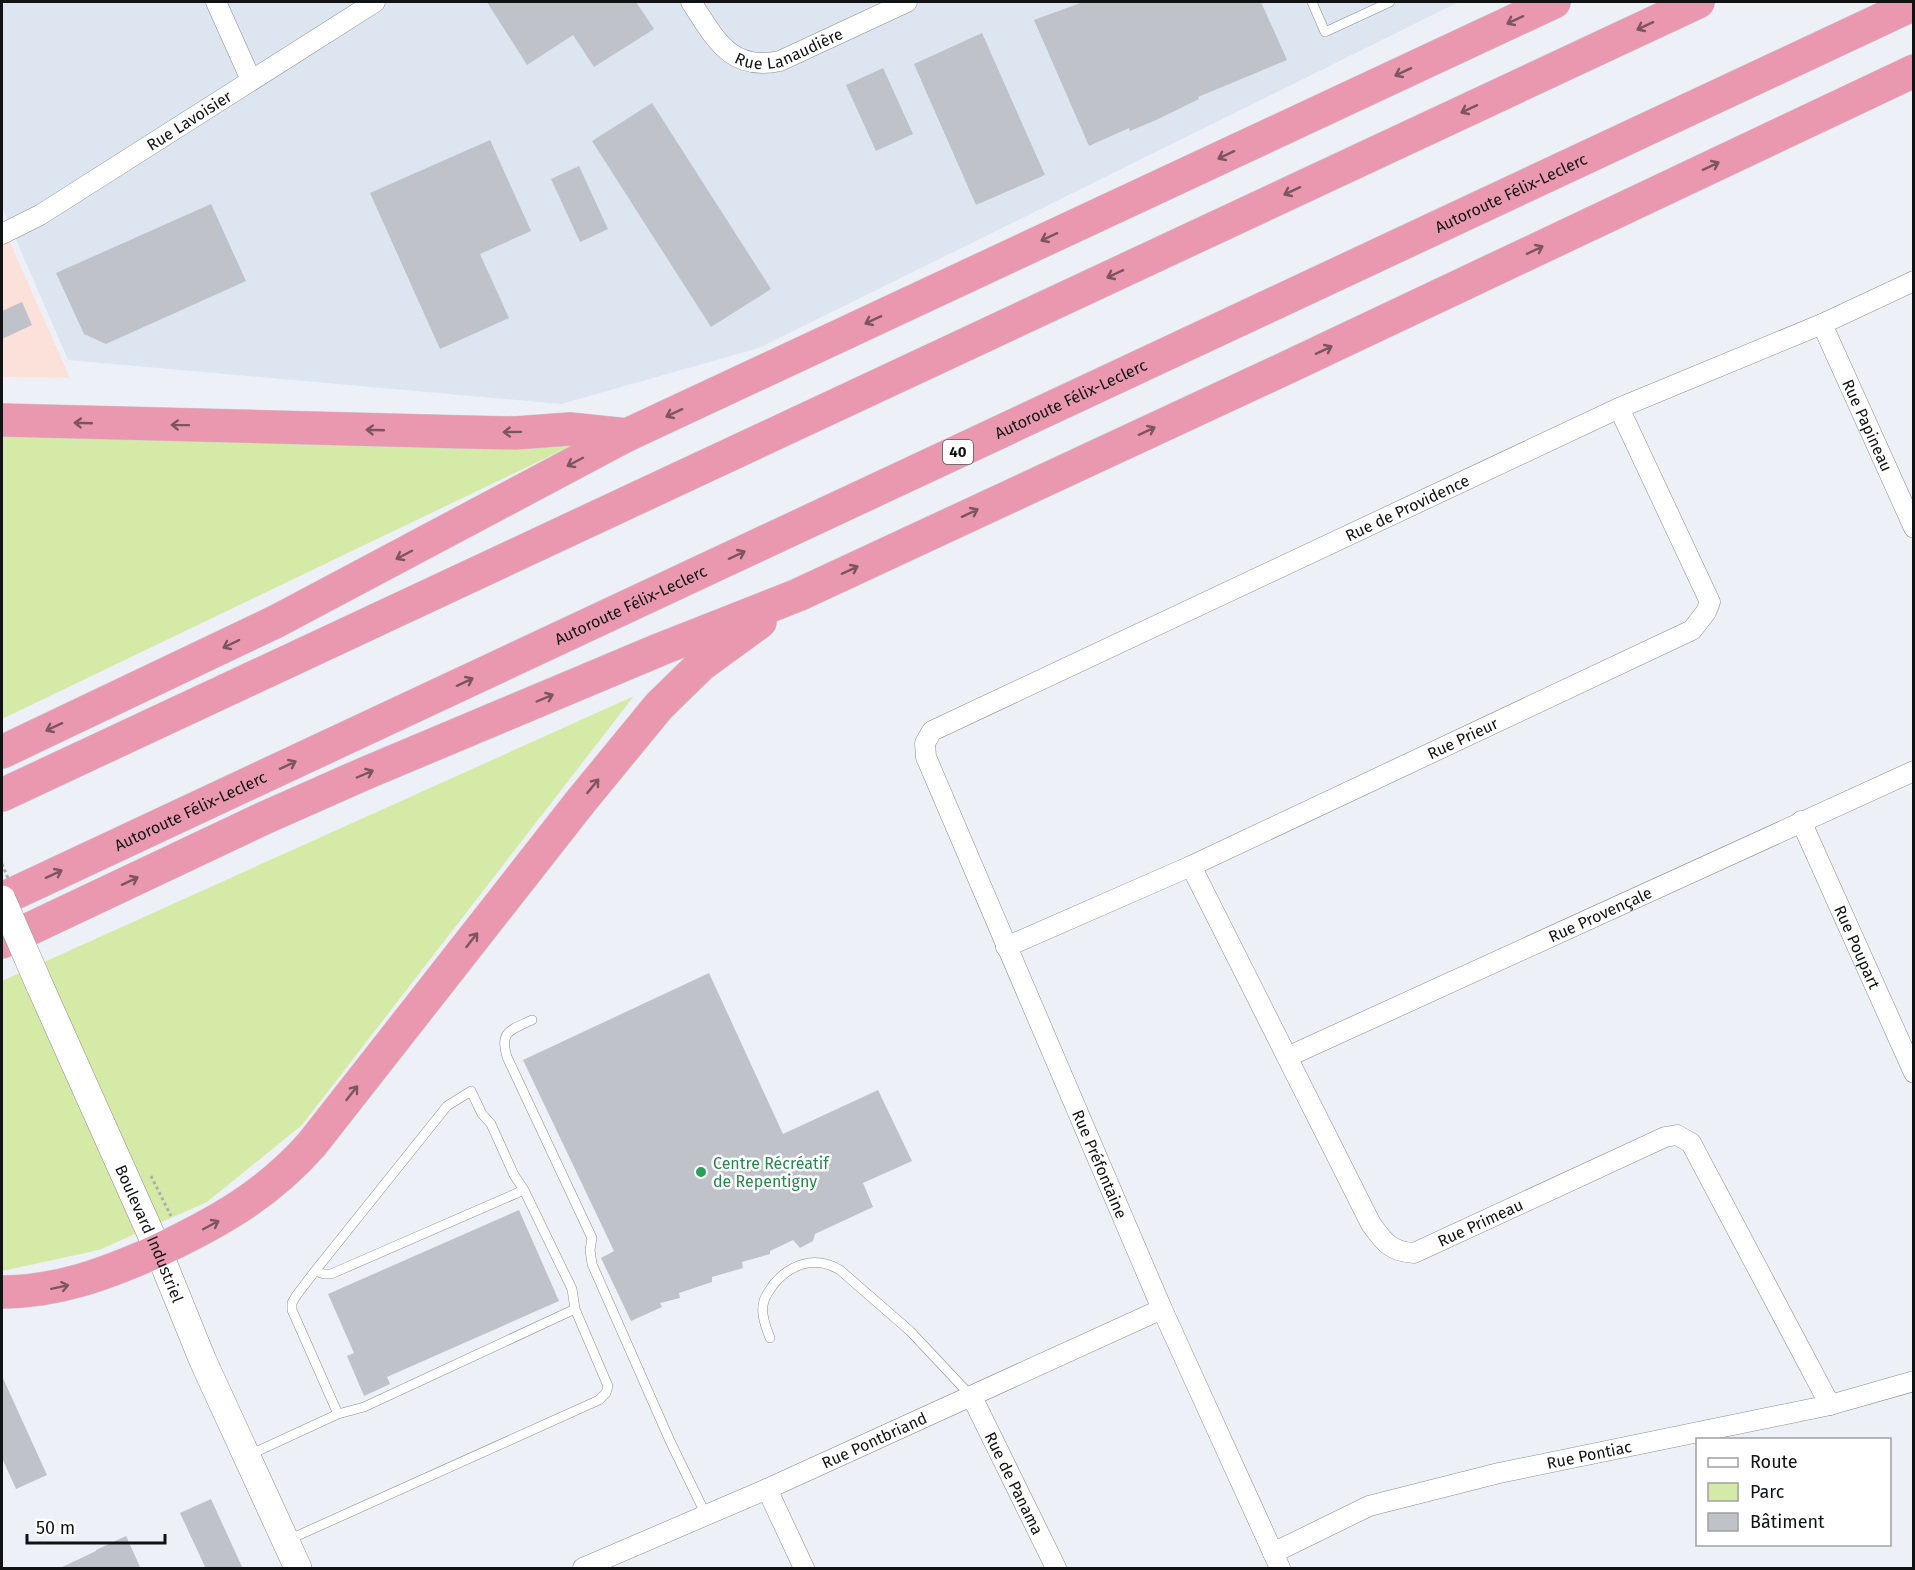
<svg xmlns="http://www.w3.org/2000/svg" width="1915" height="1570" viewBox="0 0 1915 1570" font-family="'Fira Sans',sans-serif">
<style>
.commercial{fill:#fbe1da}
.built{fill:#dde5f0}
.green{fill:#d6eaa7}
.building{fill:#bfc2c8}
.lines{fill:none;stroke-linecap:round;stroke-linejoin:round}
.lane-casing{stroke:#898c91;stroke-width:10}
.street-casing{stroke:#898c91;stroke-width:21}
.secondary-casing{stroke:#898c91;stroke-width:28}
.highway-casing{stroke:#cfd0d0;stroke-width:34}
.path{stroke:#aaadb2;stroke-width:3;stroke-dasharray:3 3;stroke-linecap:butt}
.lane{stroke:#fff;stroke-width:9}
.street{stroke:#fff;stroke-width:20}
.secondary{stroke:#fff;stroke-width:27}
.highway{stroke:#e998af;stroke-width:33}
.secondary-bridge-casing{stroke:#898c91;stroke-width:28;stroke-linecap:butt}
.path-bridge{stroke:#aaadb2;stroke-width:3;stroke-dasharray:3 3;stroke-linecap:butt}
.secondary-bridge{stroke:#fff;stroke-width:27}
.oneway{stroke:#7d5562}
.leisure-dot{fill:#2e9e5b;stroke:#fff;stroke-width:2}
.labels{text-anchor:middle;stroke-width:5;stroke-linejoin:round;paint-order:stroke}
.shield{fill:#fff;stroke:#58595a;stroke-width:1.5}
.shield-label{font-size:15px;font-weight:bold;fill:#111214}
.street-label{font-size:16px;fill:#111214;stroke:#fff}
.leisure-label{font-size:16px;fill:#27864d;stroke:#fff;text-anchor:start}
</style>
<rect width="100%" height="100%" fill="#edf1f7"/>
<path class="commercial" d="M 2,224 L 70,378 L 2,377 Z"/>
<path class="built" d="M 2,2 L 1459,2 L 759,348 L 561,404 L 68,360 L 2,207 Z"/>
<path class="green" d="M 2,433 L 573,445 L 2,719 Z
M 634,696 L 302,1125 L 207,1202 L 99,1250 L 2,1271 L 2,981 Z"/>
<path class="building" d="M 487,2 L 636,2 L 654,29 L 594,67 L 573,35 L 527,65 Z
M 1083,2 L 1261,2 L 1287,60 L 1198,97 L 1199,99 L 1156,120 L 1130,131 L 1129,128 L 1089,146 L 1034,20 Z
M 982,33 L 1045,175 L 976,205 L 914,64 Z
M 883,68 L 913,134 L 876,151 L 846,85 Z
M 652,103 L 771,289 L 711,327 L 592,141 Z
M 490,140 L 531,231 L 480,254 L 509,318 L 440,349 L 370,193 Z
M 579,166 L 608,229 L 580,242 L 551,179 Z
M 211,204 L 246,281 L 106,344 L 84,334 L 56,273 Z
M 22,302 L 32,325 L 2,339 L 2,311 Z
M 709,973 L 783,1134 L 878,1090 L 912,1161 L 863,1183 L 873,1207 L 815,1234 L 813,1241 L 800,1248 L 793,1240 L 770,1251 L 770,1254 L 742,1262 L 743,1268 L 712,1277 L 712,1282 L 679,1293 L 680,1298 L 660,1303 L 662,1307 L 631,1321 L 601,1258 L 614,1251 L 523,1060 Z
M 519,1210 L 559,1301 L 387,1377 L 390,1384 L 364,1396 L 347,1356 L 354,1353 L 328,1294 Z
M 2,1376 L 47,1475 L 16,1489 L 2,1458 Z
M 211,1499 L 243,1569 L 206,1569 L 180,1513 Z
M 126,1536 L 141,1569 L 58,1569 L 96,1551 L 96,1550 Z"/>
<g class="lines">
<g class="lane-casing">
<path id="lane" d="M 1312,2 L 1325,32 L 1390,2
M 532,1020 C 511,1030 499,1031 507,1057 L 592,1238 L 590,1250 L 592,1264 L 670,1441 L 706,1515
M 315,1271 L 324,1274 L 331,1274 L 524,1190 L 572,1289 L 575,1309
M 770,1338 C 766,1327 760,1313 764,1301 C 765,1296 770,1290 773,1285 C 790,1264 815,1255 840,1270 L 910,1331 L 972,1397
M 338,1414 L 292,1310 L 292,1303 L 296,1296 L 315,1271 L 447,1106 L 471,1091 L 482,1114 L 491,1124 L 514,1175 L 524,1190
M 249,1455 L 338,1414 L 364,1407 L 575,1309 L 608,1386 L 606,1393 L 599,1400 L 288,1540"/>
</g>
<g class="street-casing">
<g id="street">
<path d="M 216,2 L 251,80"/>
<path id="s1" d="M 691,2 C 715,38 730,72 780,61 L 907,2"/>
<path id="s2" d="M 2,234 L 40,215 L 375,2"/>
<path id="s3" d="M 1822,324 L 1914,528"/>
<path id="s4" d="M 1801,821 L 1914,1073"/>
<path id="s5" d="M 1191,866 L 1371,1224 C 1384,1242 1391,1252 1414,1253 L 1665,1137 L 1677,1135 L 1691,1143 L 1830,1405"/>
<path id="s6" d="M 1006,947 L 1191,866 L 1692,630 L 1706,612 L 1710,602 L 1619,408"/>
<path id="s7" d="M 1287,1057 L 1914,771"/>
<path id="s8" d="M 972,1397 L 1056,1568"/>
<path d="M 767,1489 L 804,1568"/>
<path id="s9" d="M 1273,1553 L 1369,1506 L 1499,1473 L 1830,1405 L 1914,1381"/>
<path id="s10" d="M 583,1568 L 767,1489 L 1162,1309"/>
<path id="s11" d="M 1280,1568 L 1162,1309 L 926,757 L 925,743 L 932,731 L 1619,408 L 1822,324 L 1914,281"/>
</g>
</g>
<g class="secondary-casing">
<g id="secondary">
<path id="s12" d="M 39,984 L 158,1250 L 203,1361 L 298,1568"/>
</g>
</g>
<g class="highway-casing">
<g id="highway">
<path d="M 2,420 L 464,432 L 515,433 L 570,429 L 627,435"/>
<path d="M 2,752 L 277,621 L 627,435 L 1554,2"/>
<path d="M 2,795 L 1698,2"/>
<path id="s13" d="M 2,899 L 1914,4"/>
<path d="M 2,942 L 260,820 L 366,773 L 661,649 L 798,595 L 1286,368 L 1914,71"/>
<path d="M 2,1292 C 57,1292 105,1274 155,1252 C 217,1223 267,1195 312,1144 L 581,801 L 659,706 L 701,665 L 760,622"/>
</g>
</g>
<path class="path" d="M 151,1176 L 171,1216"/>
<use href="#lane" class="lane"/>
<use href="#street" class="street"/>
<use href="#secondary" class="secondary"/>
<use href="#highway" class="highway"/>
<g class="secondary-bridge-casing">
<path id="secondary-bridge" d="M 2,899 L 39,984"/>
</g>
<path class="path-bridge" d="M 2,864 L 8,878"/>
<use href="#secondary-bridge" class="secondary-bridge"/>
</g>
<defs><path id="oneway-shaft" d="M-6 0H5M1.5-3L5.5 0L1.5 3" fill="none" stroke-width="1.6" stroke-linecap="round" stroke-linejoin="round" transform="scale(1.5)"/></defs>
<g class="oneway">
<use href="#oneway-shaft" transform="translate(1515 20) rotate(155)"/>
<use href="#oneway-shaft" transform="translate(1645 26) rotate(155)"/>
<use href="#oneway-shaft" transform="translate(1403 72) rotate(155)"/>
<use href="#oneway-shaft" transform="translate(1469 109) rotate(155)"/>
<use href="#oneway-shaft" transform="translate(1226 155) rotate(155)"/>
<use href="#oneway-shaft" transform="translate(1711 166) rotate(-25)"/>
<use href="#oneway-shaft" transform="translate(1292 191) rotate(155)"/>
<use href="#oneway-shaft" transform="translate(1049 237) rotate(155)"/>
<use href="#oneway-shaft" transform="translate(1535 250) rotate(-25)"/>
<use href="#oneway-shaft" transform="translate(1115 274) rotate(155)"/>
<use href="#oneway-shaft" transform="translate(873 320) rotate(155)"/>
<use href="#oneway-shaft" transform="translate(1324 350) rotate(-25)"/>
<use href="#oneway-shaft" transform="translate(674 413) rotate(155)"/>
<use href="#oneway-shaft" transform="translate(83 423) rotate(-178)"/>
<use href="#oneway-shaft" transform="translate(180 425) rotate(-179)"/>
<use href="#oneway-shaft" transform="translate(375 430) rotate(-178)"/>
<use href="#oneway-shaft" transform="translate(1147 431) rotate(-25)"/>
<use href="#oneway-shaft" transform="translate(512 432) rotate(179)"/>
<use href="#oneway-shaft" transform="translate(575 462) rotate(152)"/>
<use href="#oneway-shaft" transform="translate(970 513) rotate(-25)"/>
<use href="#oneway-shaft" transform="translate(404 555) rotate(152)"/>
<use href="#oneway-shaft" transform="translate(737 555) rotate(-25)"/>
<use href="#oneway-shaft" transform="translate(850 570) rotate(-25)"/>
<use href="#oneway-shaft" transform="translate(231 644) rotate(154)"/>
<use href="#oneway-shaft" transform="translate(465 682) rotate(-25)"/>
<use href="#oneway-shaft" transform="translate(545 698) rotate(-23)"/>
<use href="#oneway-shaft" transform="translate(54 727) rotate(155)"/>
<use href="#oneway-shaft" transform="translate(288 765) rotate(-25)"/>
<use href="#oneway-shaft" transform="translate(365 774) rotate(-23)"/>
<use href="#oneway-shaft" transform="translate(593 786) rotate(-51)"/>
<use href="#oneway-shaft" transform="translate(54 874) rotate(-25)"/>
<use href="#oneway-shaft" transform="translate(130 881) rotate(-25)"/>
<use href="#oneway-shaft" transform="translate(472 940) rotate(-52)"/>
<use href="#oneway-shaft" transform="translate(352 1093) rotate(-52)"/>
<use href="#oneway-shaft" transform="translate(211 1225) rotate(-28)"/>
<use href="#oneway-shaft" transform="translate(60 1287) rotate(-12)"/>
</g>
<circle class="leisure-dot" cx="701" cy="1172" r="6"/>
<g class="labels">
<rect class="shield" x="943" y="440" width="30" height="24" rx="4.5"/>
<g class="shield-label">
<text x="958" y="457">40</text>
</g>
<g class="street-label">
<text dy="6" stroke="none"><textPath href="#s1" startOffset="128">Rue Lanaudière</textPath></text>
<text dy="6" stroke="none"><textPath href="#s2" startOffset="219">Rue Lavoisier</textPath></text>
<text dy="6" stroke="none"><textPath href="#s13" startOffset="1666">Autoroute Félix-Leclerc</textPath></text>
<text dy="6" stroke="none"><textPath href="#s13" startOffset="1180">Autoroute Félix-Leclerc</textPath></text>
<text dy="6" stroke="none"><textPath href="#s3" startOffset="111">Rue Papineau</textPath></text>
<text dy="6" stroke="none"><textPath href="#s11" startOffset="1438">Rue de Providence</textPath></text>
<text dy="6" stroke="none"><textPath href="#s13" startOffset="694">Autoroute Félix-Leclerc</textPath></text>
<text dy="6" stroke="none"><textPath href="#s6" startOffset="502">Rue Prieur</textPath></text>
<text dy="6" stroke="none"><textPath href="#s13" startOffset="208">Autoroute Félix-Leclerc</textPath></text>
<text dy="6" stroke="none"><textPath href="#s7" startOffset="344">Rue Provençale</textPath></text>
<text dy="6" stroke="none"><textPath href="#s4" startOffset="138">Rue Poupart</textPath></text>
<text transform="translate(1100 1164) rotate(67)" y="6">Rue Préfontaine</text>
<text dy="6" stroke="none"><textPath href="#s5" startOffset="528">Rue Primeau</textPath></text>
<text dy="6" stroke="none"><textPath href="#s12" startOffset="273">Boulevard Industriel</textPath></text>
<text dy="6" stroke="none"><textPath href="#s10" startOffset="318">Rue Pontbriand</textPath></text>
<text dy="6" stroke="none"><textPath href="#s9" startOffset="333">Rue Pontiac</textPath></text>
<text dy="6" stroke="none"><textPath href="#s8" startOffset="96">Rue de Panama</textPath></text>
</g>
<g class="leisure-label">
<text x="713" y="1169">Centre Récréatif<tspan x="713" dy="18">de Repentigny</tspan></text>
</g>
</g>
<rect width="1915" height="1570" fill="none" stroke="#111214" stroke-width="6"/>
<rect x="1696" y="1438" width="195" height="108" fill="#ffffff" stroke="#a0a0a1" stroke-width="1.5"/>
<rect x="1708" y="1458" width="30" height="9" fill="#ffffff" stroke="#a0a0a1" stroke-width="1.5"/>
<text x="1750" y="1468" font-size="18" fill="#111214">Route</text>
<rect x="1708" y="1483" width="30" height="18" fill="#d6eaa7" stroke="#a0a0a1" stroke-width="1.5"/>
<text x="1750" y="1498" font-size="18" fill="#111214">Parc</text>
<rect x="1708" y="1513" width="30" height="18" fill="#bfc2c8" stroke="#a0a0a1" stroke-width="1.5"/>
<text x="1750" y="1528" font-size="18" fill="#111214">Bâtiment</text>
<path d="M27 1534v9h138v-9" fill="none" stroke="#111214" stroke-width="3"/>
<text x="36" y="1534" font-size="18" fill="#111214" stroke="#ffffff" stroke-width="4.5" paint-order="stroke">50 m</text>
</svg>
